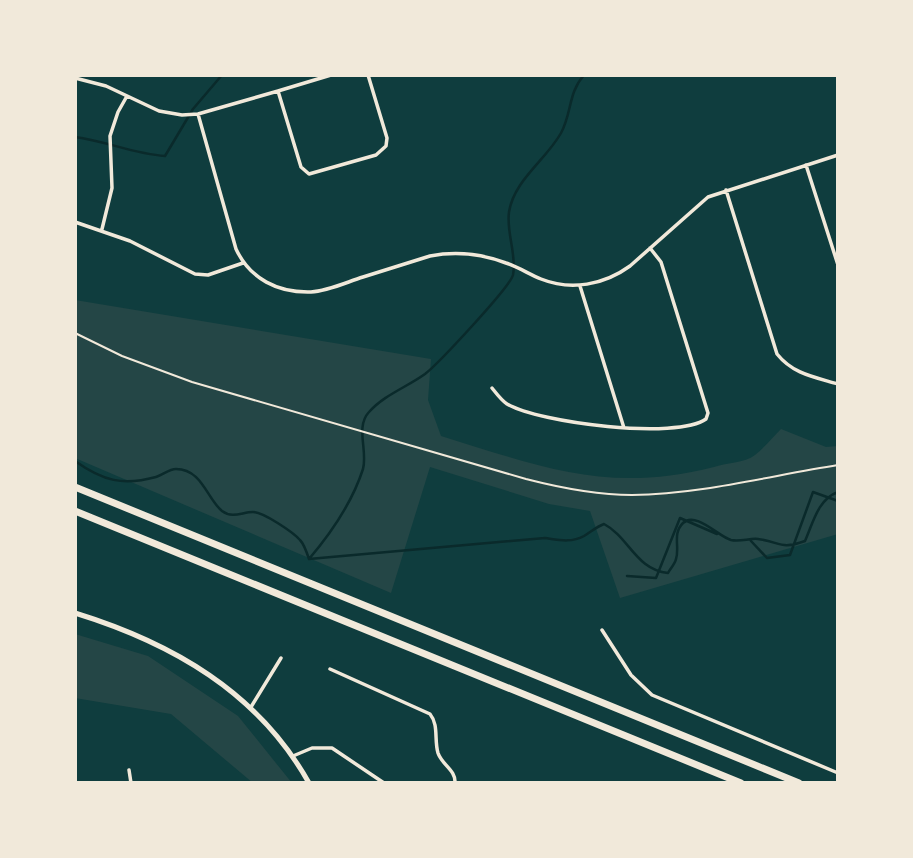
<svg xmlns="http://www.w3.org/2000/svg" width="913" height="858" viewBox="0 0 913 858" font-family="'Times New Roman',serif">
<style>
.green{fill:#244646}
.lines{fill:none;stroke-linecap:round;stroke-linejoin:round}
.stream{stroke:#0a2a2b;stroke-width:2.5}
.path{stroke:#f1e9da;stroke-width:2}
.minor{stroke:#f1e9da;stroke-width:3.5}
.secondary{stroke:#f1e9da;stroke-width:5}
.motorway{stroke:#f1e9da;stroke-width:7}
</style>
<rect width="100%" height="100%" fill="#0f3d3e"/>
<path class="green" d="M 75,300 L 431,359 L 428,400 L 441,436 C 542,467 607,494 714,467 C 725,463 745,463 755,455 C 764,448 773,437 781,429 L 826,447 L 838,446 L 838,534 L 620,598 L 590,511 L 549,504 L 430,467 L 391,593 L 75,458 Z
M 75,634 L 148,656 L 238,716 L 292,783 L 253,783 L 171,714 L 75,698 Z"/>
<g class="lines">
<path class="stream" d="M 75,137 C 106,141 134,154 165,156 L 193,109 L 222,75
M 75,461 C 103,481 123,486 156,477 C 163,475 169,469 176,469 C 202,469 207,499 222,511 C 233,519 242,512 253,512 C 263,512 293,532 300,540 C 304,544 307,553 309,559
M 751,541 L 767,558 L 790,555 L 813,492 L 838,501
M 309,559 L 545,538 C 559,540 571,543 584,536 C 591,532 596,527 604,524 C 629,537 636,570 668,573 C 670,569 675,564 676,559 C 680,547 672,534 683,523 C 696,511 719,537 731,540 C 740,542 750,538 758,539 C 781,542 780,550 805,541 C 813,523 818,499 838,492
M 309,559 C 332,532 352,503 363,469 C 368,451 355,427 369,412 C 384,395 407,387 425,374 C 438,364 510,287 513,275 C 517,254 506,233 509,212 C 514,180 546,160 561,133 C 572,113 568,93 584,75
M 627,576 L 656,578 L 680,518 L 717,534"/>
<path class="path" d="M 75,333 L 122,356 L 192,382 L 526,479 C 561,488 596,495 632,495 C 701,494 769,476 838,465"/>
<path class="minor" d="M 331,75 L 278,91 L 301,167 L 309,174 L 376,155 L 386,146 L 387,138 L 368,75
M 75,78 L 106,86 L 159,111 L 182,115 L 198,114 L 278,91
M 198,114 L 236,249 C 250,279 278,293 311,292 C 328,291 347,282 363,277 C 385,270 408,263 430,256 C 456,251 482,254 506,263 C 518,267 529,274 541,279 C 571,291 604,285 630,266 L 708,197 L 838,155
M 806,165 L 838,265
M 726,190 L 777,354 C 793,374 814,377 838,384
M 75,222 L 130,241 L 195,274 L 208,275 L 243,263
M 102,229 L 112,188 L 110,136 L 118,112 L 127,96
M 580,286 L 624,428
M 492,388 C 496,393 501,400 507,404 C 539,423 677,440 706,419 L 708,413 L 661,262 L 650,248
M 602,630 L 631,675 L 652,695 L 838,773
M 330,669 L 430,714 C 439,725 434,740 438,753 C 442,765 456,770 455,783
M 251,707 L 281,658
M 293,756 L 312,748 L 332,748 L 384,783
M 129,770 L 131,783"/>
<path class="secondary" d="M 75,613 C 172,643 258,692 309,783"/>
<path class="motorway" d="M 75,487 L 799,783
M 75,511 L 741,783"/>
</g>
<rect width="913" height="858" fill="none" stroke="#f1e9da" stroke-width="154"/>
</svg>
